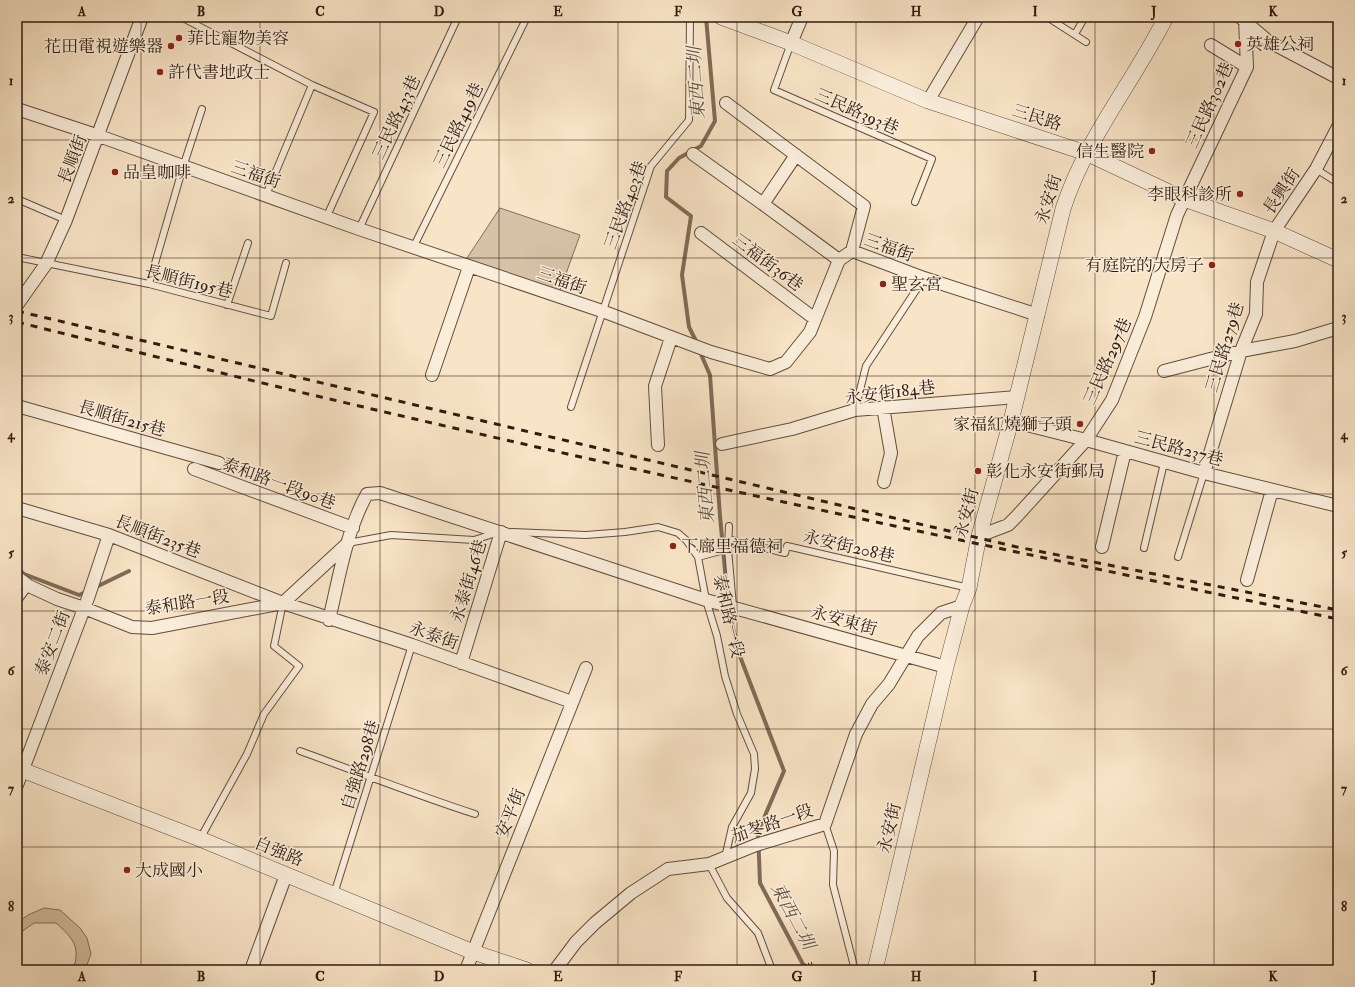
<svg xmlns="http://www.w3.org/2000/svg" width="1355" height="987" viewBox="0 0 1355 987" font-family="'IM FELL Double Pica','Noto Serif TC',serif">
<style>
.green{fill:#d6c2a7;stroke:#846e5a}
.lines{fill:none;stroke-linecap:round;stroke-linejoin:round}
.stream{stroke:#806b57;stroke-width:4}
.service-casing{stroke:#634d3c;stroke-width:8}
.minor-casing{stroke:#634d3c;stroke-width:14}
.tertiary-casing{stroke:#634d3c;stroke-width:16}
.path{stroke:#311b0e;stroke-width:2.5;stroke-dasharray:1 2;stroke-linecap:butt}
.service{stroke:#faedda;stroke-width:6}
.minor{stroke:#faedda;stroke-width:12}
.tertiary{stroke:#faedda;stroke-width:15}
.rail{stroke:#311b0e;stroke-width:3;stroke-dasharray:7 7;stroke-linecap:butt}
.grid{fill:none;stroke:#311b0e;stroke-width:1;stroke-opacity:0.55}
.poi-dot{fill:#8f2418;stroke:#faedda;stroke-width:1.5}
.labels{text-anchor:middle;stroke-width:3;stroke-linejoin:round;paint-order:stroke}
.poi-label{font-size:17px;fill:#311b0e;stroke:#faedda;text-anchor:start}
.street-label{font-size:17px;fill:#311b0e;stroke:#faedda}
.water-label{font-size:18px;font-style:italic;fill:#65503e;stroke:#faedda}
.neatline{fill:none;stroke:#311b0e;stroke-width:1.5}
.grid-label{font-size:13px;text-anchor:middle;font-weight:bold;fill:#311b0e}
</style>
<rect width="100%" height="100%" fill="#f8e4c6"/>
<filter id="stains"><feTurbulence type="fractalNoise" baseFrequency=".005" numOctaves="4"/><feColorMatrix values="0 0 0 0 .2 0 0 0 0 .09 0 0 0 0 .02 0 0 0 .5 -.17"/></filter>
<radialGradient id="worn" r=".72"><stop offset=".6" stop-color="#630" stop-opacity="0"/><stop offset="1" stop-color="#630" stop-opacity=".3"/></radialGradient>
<path class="green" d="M 500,208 L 580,235 L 559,293 L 465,261 Z
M 44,908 L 60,910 L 80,928 L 87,938 L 91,954 L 85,970 L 73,970 C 81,947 73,938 56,923 L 34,923 L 17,935 L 17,923 L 28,915 Z"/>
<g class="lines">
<path class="stream" d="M 697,343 L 689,327 L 682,275 L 691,216 L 666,197 L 667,171 L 679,158 L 701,146 L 715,121 L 706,17
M 700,352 L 710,375 L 720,516 L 729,613 L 741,659 L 784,771 L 758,832 L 760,883 L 806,970
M 17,568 L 24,574 L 79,595 L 88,591
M 94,588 L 129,571"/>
<g class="service-casing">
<path id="service" d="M 181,17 L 312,85 L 266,195
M 1047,17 L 1086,42
M 1075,34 L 1085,17
M 791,43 L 774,90 L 932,159 L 915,202
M 312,85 L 374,112 L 327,216
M 1316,169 L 1338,183
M 17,199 L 66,220
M 359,229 L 458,17
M 414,246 L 527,17
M 17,257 L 149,284 L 271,316 L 286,263
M 149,284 L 183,167 L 202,109
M 227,305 L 248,243
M 571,407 L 651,166 L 689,120 L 690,17
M 855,410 L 866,366 L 924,278
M 1338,514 L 1338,516
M 729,526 L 728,549 L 733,606
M 512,532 L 586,535 L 625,532 L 658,527 L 678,533 L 686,540 L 698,557 L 706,600 L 717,636 L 725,676 L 737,714 L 754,754 L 755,769 L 751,793 L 732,827 L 725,858
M 728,539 L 785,553 L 787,546 L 969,588
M 348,543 L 391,535 L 474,540 L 496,533
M 1144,548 L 1164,463
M 698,557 L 728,549
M 1178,557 L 1204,473
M 17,602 L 29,586
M 300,751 C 358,772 416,795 475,814
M 825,824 L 834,851 L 833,885 L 855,970
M 200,839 L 247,754 L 264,714 L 299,666 L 274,646 L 283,603
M 709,864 L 727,898 L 758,933 L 772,970
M 334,894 L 412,645"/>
</g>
<g class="minor-casing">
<path id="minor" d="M 1241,18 L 1268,41 L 1338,78
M 791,43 L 802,17
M 1211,45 L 1247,67
M 928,101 L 978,17
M 726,103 L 864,206 L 852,251
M 17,109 L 99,136 L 359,229 L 602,311 L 711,352 L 770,369 L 786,362 L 810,332 L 839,260 L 852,251 L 924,278 L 1038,315
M 693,154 L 763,204
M 796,155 L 763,204 L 839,260
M 701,233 L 815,319
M 17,305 L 46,264 L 66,220 L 142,17
M 1164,371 L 1241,351 L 1295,341 L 1338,328
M 432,375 L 469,267
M 17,406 L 219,463
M 883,407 L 891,453 L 884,482
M 1011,421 L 1086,440 L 1204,473 L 1338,506
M 722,444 L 792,429 L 855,410 L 1017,397
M 658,445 L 655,386 L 671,338
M 194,469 L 353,528
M 1204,473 L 1241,351 L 1256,314 L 1257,282 L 1274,231 L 1316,169 L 1338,127
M 17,508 L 109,535 L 283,603 L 412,645 L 572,702
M 979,536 L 1008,525 L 1017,516 L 1086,440 L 1112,400 L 1145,317 L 1177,215 L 1247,67 L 1245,20
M 1102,547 L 1125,451
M 17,577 L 29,586 L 57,599 L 84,608 L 132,627 L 152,628 L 283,603 L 348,543
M 1247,580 L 1272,490
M 329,620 C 339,578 346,532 367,494 L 380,493 L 706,600 L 946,667
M 461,663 L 501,532
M 17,785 L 88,598 L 109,535
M 251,970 L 286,875
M 466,970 L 586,668
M 555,970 L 576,942 L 595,923 L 631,893 L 668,869 L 709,864 L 756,845 L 825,824 L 856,734 L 872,704 L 889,684 L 918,636 L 941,613 L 962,606"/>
</g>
<g class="tertiary-casing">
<path id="tertiary" d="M 721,17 L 791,43 L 928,101 L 1086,153 L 1184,199 L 1274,231 L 1338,260
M 17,768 L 200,839 L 473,952 L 527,970
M 875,970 L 946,667 L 962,606 L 969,588 L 979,536 L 1011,421 L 1063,209 C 1086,138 1133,83 1166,17"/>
</g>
<path class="path" d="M 785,970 L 813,963"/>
<use href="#service" class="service"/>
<use href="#minor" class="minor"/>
<use href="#tertiary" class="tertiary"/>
<path class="rail" d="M 17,311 L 1017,547 L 1338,610
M 17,322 C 118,347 219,373 321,397 C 659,477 998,549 1338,619"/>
</g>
<path class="grid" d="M 141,17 L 141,970M 260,17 L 260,970M 380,17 L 380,970M 499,17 L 499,970M 618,17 L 618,970M 737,17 L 737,970M 856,17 L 856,970M 975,17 L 975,970M 1095,17 L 1095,970M 1214,17 L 1214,970M 17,140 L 1338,140M 17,258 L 1338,258M 17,376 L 1338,376M 17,494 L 1338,494M 17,611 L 1338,611M 17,729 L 1338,729M 17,847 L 1338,847"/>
<g class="poi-dot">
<circle cx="179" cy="38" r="4"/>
<circle cx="1238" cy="44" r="4"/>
<circle cx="171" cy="46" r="4"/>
<circle cx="160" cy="72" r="4"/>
<circle cx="1152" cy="151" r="4"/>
<circle cx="115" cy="172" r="4"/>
<circle cx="1240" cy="194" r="4"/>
<circle cx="1212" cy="265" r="4"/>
<circle cx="883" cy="284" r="4"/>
<circle cx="1080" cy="424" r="4"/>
<circle cx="978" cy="471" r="4"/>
<circle cx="673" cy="546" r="4"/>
<circle cx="127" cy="870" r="4"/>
</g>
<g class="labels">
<g class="poi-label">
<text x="187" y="44">菲比寵物美容</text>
<text x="1246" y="50">英雄公祠</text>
<text x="163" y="52" text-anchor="end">花田電視遊樂器</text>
<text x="168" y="78">許代書地政士</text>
<text x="1144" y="157" text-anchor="end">信生醫院</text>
<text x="123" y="178">品皇咖啡</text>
<text x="1232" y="200" text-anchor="end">李眼科診所</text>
<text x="1204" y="271" text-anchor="end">有庭院的大房子</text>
<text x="891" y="290">聖玄宮</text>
<text x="1072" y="430" text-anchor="end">家福紅燒獅子頭</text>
<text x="986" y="477">彰化永安街郵局</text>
<text x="681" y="552">下廍里福德祠</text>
<text x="135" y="876">大成國小</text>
</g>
<g class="street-label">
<text transform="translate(1209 105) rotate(-66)" y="6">三民路302巷</text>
<text transform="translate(857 111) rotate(24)" y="6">三民路393巷</text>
<text transform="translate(396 117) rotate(-65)" y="6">三民路433巷</text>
<text transform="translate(1037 117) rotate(18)" y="6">三民路</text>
<text transform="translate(458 125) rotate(-64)" y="6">三民路419巷</text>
<text transform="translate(72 159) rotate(-69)" y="6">長順街</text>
<text transform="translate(256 174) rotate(19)" y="6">三福街</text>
<text transform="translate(1281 191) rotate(-56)" y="6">長興街</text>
<text transform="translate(1048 199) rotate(-73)" y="6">永安街</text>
<text transform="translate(625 205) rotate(-70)" y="6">三民路403巷</text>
<text transform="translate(889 247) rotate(20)" y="6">三福街</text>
<text transform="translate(768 262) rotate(37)" y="6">三福街36巷</text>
<text transform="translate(562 280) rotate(19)" y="6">三福街</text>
<text transform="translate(189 281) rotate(14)" y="6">長順街195巷</text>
<text transform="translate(1224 347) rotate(-73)" y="6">三民路279巷</text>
<text transform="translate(1107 361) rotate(-66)" y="6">三民路297巷</text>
<text transform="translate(890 392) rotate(-7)" y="6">永安街184巷</text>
<text transform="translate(122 418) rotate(16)" y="6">長順街215巷</text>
<text transform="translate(1179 448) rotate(15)" y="6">三民路237巷</text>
<text transform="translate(279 483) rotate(20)" y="6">泰和路一段90巷</text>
<text transform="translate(966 513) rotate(-75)" y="6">永安街</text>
<text transform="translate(158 536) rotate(21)" y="6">長順街235巷</text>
<text transform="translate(849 546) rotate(13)" y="6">永安街208巷</text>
<text transform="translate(468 581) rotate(-73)" y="6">永泰街46巷</text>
<text transform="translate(187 602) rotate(-9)" y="6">泰和路一段</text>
<text transform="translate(729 616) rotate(77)" y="6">泰和路一段</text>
<text transform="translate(844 620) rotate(16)" y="6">永安東街</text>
<text transform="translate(434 635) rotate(19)" y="6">永泰街</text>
<text transform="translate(52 643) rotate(-69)" y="6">泰安二街</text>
<text transform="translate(360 765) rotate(-73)" y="6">自強路298巷</text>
<text transform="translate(510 813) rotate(-68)" y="6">安平街</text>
<text transform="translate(772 823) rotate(-19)" y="6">茄苳路一段</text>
<text transform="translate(889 828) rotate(-77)" y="6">永安街</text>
<text transform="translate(279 851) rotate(22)" y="6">自強路</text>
</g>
<g class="water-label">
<text transform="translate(696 83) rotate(-93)" y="6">東西二圳</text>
<text transform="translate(705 488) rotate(-94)" y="6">東西二圳</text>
<text transform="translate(793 916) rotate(62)" y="6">東西二圳</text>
</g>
</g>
<rect width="1355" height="987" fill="none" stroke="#f8e4c6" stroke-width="44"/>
<rect x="22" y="22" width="1311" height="943" class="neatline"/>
<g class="grid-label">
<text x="82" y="16">A</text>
<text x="201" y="16">B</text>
<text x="320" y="16">C</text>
<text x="439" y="16">D</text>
<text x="558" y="16">E</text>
<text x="678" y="16">F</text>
<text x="797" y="16">G</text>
<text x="916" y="16">H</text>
<text x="1035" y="16">I</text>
<text x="1154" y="16">J</text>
<text x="1273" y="16">K</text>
<text x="11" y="85">1</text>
<text x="1344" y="85">1</text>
<text x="11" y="203">2</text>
<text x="1344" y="203">2</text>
<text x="11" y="321">3</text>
<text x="1344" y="321">3</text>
<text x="11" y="439">4</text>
<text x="1344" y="439">4</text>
<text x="11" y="557">5</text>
<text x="1344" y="557">5</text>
<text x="11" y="675">6</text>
<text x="1344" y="675">6</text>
<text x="11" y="793">7</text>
<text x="1344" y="793">7</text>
<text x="11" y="911">8</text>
<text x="1344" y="911">8</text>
<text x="82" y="981">A</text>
<text x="201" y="981">B</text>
<text x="320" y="981">C</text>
<text x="439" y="981">D</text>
<text x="558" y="981">E</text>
<text x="678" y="981">F</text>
<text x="797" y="981">G</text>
<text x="916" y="981">H</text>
<text x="1035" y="981">I</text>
<text x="1154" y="981">J</text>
<text x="1273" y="981">K</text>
</g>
<rect width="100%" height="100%" filter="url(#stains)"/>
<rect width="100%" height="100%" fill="url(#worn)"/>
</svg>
